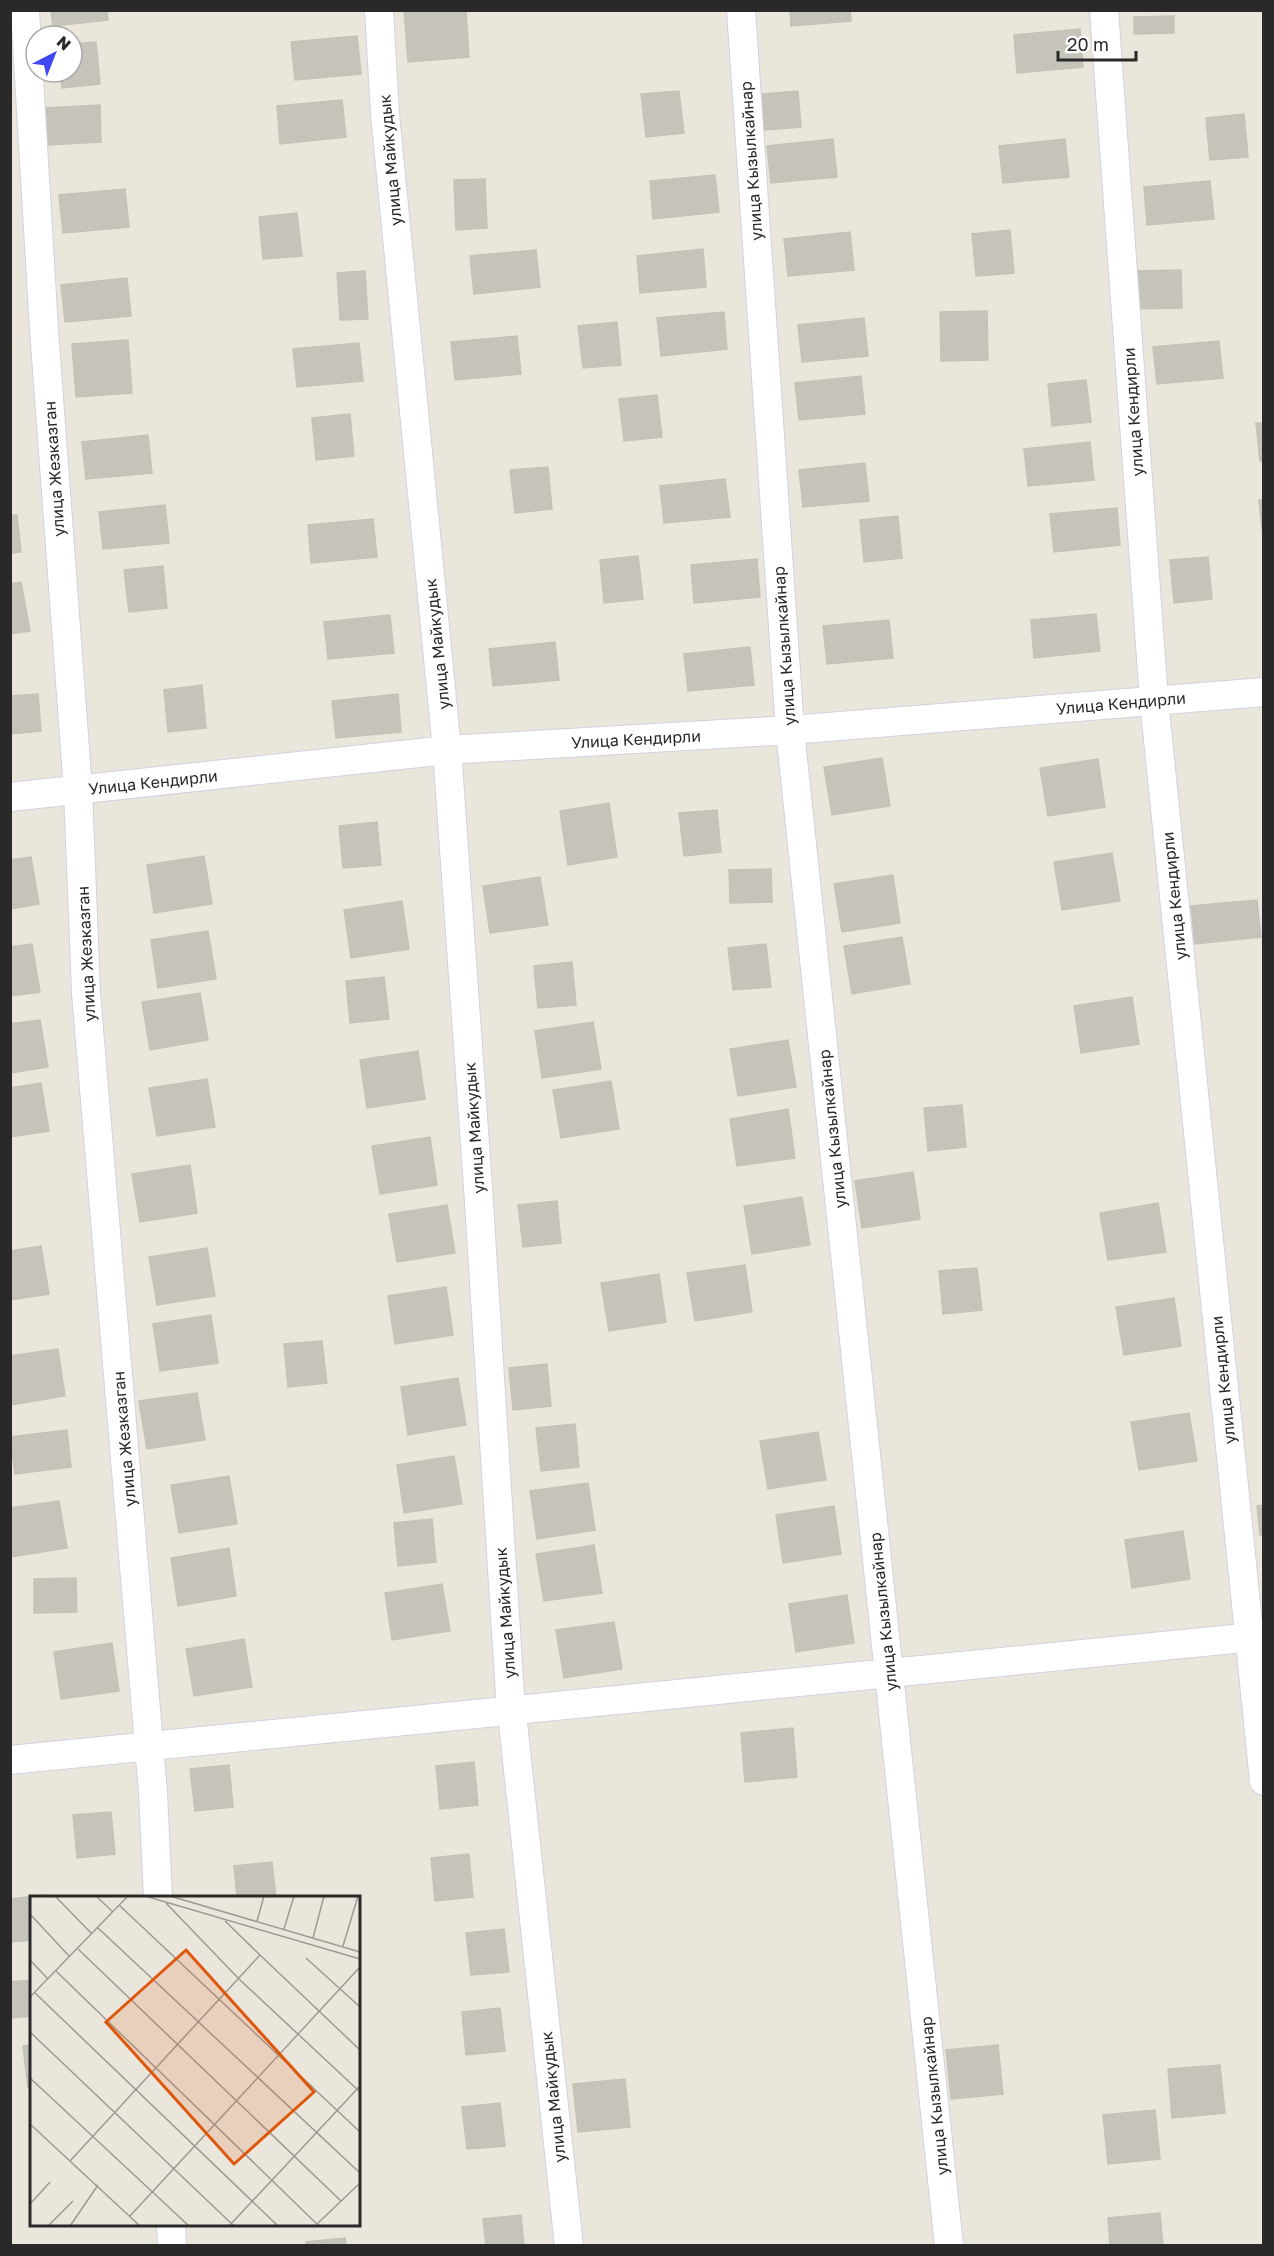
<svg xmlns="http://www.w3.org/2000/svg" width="1274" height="2256" viewBox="0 0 1274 2256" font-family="'Golos Text',sans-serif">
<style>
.building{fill:#c6c3bb;stroke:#c6c2b5;stroke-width:1.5}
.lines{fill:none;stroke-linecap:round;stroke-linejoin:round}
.street-casing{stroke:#d1d1e1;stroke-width:30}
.street{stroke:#fff;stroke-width:28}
.labels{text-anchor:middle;stroke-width:5;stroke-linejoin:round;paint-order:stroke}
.street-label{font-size:16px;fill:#292929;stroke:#fff}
.inset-road{fill:none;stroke:#9d9a94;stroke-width:1.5}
.view{fill:#de570d;fill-opacity:0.15;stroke:#de570d;stroke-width:3}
.inset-edge{fill:none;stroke:#292929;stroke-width:3}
</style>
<rect width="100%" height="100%" fill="#ebe6db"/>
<path class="building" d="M 51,10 L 107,10 L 108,20 L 53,26 Z
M 404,10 L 466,10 L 469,57 L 408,62 Z
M 790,10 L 850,10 L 851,21 L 791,26 Z
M 1174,16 L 1174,33 L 1134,34 L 1134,17 Z
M 1080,29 L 1083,67 L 1017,73 L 1014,35 Z
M 357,36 L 361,74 L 295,80 L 291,42 Z
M 96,42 L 100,84 L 62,88 L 61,72 L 72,72 L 72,44 Z
M 679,91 L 684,133 L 646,137 L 641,94 Z
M 798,91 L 801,127 L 765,130 L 761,94 Z
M 342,100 L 346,137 L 280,144 L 277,106 Z
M 100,105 L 101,142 L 46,145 L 44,108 Z
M 1244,114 L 1248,157 L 1210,160 L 1206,118 Z
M 833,139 L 837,177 L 771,183 L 767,146 Z
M 1065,139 L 1069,177 L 1003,183 L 999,146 Z
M 715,175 L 719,212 L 653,219 L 650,181 Z
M 485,179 L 487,228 L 456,230 L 454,180 Z
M 1210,181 L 1214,219 L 1147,225 L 1144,187 Z
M 125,189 L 129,227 L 63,233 L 59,195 Z
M 297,213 L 302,256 L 263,259 L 259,217 Z
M 1010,230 L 1014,273 L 976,276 L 972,234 Z
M 850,232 L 854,270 L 788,276 L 784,239 Z
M 703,249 L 706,287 L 640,293 L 637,256 Z
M 536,250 L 540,287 L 474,294 L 470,256 Z
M 1181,270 L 1182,308 L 1135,309 L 1134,271 Z
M 365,271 L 368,319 L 340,320 L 337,273 Z
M 127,278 L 131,316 L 65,322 L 61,285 Z
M 987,311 L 988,360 L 941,361 L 940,312 Z
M 724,312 L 727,349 L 661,356 L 657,318 Z
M 864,318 L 868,356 L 802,362 L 798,325 Z
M 617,322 L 621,365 L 583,368 L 578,326 Z
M 517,336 L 521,374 L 455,380 L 451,342 Z
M 128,340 L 132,393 L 76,397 L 72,344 Z
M 1219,341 L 1223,378 L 1157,384 L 1153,347 Z
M 359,343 L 363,381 L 297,387 L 293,349 Z
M 861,376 L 865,414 L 799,420 L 795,383 Z
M 1086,380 L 1091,422 L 1052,426 L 1048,384 Z
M 657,395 L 662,437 L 624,441 L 619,399 Z
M 350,414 L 354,456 L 316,460 L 312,418 Z
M 1256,423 L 1264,423 L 1264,461 L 1260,461 Z
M 148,435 L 152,473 L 86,479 L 82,442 Z
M 1090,442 L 1094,480 L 1028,486 L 1024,449 Z
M 865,463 L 869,501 L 803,507 L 799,470 Z
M 548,467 L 552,509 L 515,513 L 510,470 Z
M 725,479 L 730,517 L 664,523 L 660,486 Z
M 1259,500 L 1264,500 L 1264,538 L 1263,538 Z
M 165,505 L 169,543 L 103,549 L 99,512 Z
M 1117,508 L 1120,545 L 1054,552 L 1050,514 Z
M 10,515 L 17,515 L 21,552 L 10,553 Z
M 898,516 L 902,558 L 864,562 L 860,520 Z
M 373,519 L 377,557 L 311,563 L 308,525 Z
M 638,556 L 643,599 L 604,603 L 600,560 Z
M 1208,557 L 1212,599 L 1174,603 L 1170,560 Z
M 757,559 L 760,597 L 694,603 L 691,565 Z
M 163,566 L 167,608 L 129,612 L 124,570 Z
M 21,582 L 30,631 L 10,634 L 10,584 Z
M 1096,614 L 1100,651 L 1034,658 L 1031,620 Z
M 390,615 L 394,653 L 328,659 L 324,622 Z
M 889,620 L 893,658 L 827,664 L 823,626 Z
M 555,642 L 559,680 L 493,686 L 489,649 Z
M 750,647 L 754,685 L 688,691 L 684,654 Z
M 202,685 L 206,728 L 168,732 L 164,690 Z
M 38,694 L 41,731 L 10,734 L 10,696 Z
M 398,694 L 401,732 L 336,738 L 332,701 Z
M 882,758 L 890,806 L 832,815 L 824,767 Z
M 1098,759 L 1105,807 L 1048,816 L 1040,768 Z
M 609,803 L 617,857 L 568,865 L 560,811 Z
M 717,810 L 721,852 L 684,856 L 679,813 Z
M 377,822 L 381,865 L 343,868 L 339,826 Z
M 1112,853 L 1120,901 L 1062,910 L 1054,862 Z
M 204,856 L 212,904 L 154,913 L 147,865 Z
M 31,857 L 39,904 L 10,909 L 10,860 Z
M 771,869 L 772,902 L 730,903 L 729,870 Z
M 893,875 L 900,923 L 842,932 L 834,884 Z
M 540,877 L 548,925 L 490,933 L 483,886 Z
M 1257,900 L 1261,937 L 1195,944 L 1191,906 Z
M 402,901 L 409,949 L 351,958 L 344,910 Z
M 208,931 L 216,979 L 158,988 L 151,940 Z
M 902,937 L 910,984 L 852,994 L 844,946 Z
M 32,944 L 40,992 L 10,996 L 10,947 Z
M 766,944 L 771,987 L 733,990 L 728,948 Z
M 572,962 L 576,1005 L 538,1008 L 534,966 Z
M 384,977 L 389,1019 L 350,1023 L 346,981 Z
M 200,993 L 208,1040 L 150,1050 L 142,1002 Z
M 1132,997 L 1139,1044 L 1081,1053 L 1074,1006 Z
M 40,1020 L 48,1067 L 10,1073 L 10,1024 Z
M 593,1022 L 601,1069 L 542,1078 L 535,1031 Z
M 788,1040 L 796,1087 L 738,1096 L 730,1049 Z
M 418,1051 L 425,1099 L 367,1108 L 360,1060 Z
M 207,1079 L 215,1127 L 157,1136 L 149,1088 Z
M 611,1081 L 619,1129 L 561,1138 L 553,1090 Z
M 41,1083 L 49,1131 L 10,1137 L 10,1088 Z
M 962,1105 L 966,1147 L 928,1151 L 924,1108 Z
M 788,1109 L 795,1158 L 737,1166 L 730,1119 Z
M 430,1137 L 437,1185 L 380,1194 L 372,1146 Z
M 190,1165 L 197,1213 L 140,1222 L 132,1174 Z
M 913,1172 L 920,1219 L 862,1228 L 855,1181 Z
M 802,1197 L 810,1245 L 752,1254 L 744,1206 Z
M 557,1201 L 561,1243 L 523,1247 L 518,1205 Z
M 1158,1203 L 1166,1252 L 1108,1260 L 1100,1213 Z
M 447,1205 L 455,1253 L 397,1262 L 389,1214 Z
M 41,1246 L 49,1294 L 10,1300 L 10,1251 Z
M 207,1248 L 215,1296 L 157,1305 L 149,1257 Z
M 745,1265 L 752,1312 L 695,1321 L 687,1273 Z
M 977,1268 L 982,1310 L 943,1314 L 939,1271 Z
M 659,1274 L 666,1322 L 609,1331 L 601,1283 Z
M 446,1287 L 453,1335 L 395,1344 L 388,1296 Z
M 1174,1298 L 1181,1346 L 1124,1355 L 1116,1307 Z
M 211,1315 L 218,1363 L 160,1371 L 153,1324 Z
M 322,1341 L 327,1383 L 288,1387 L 284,1344 Z
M 58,1349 L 65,1396 L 10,1405 L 10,1356 Z
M 547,1364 L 551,1406 L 513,1410 L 509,1368 Z
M 458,1378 L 466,1425 L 408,1435 L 401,1387 Z
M 197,1393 L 205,1440 L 147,1449 L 139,1401 Z
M 1189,1413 L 1197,1461 L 1139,1470 L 1131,1422 Z
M 575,1424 L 579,1467 L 541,1471 L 536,1428 Z
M 67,1430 L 71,1467 L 15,1474 L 10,1437 Z
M 818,1432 L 826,1480 L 768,1489 L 760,1441 Z
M 454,1456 L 462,1504 L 404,1513 L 397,1465 Z
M 229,1476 L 237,1524 L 179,1533 L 171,1485 Z
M 588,1483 L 595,1530 L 537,1539 L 530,1491 Z
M 59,1501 L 67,1548 L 10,1557 L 10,1508 Z
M 1264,1505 L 1264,1535 L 1260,1535 L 1257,1506 Z
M 834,1506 L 841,1554 L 783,1563 L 776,1515 Z
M 432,1519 L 436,1562 L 398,1566 L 394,1523 Z
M 1183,1531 L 1190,1579 L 1132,1588 L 1125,1540 Z
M 594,1545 L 602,1593 L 544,1601 L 536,1554 Z
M 229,1548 L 236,1596 L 178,1606 L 171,1558 Z
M 76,1578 L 77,1612 L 34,1613 L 34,1579 Z
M 442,1584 L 450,1631 L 392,1640 L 385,1593 Z
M 847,1595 L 854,1643 L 796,1652 L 789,1604 Z
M 614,1622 L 622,1669 L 564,1678 L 556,1630 Z
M 244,1639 L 252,1687 L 194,1696 L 186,1649 Z
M 112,1643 L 119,1691 L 61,1699 L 54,1652 Z
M 793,1728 L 797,1777 L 745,1782 L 741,1733 Z
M 474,1762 L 478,1805 L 440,1809 L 436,1766 Z
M 229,1765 L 233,1807 L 195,1811 L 190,1769 Z
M 111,1812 L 115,1854 L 77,1858 L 73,1815 Z
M 469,1854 L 473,1897 L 435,1901 L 431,1858 Z
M 272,1862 L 276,1898 L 237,1898 L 234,1866 Z
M 45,1895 L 45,1898 L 32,1898 L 32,1940 L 11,1942 L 10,1899 Z
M 504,1929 L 509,1972 L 471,1975 L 466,1933 Z
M 32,1980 L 32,2016 L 10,2018 L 10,1982 Z
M 500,2008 L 505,2051 L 466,2055 L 462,2012 Z
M 32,2045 L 32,2088 L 28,2088 L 23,2046 Z
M 998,2045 L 1003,2094 L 951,2099 L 946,2050 Z
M 1220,2065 L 1225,2113 L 1172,2118 L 1168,2069 Z
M 625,2079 L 630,2127 L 578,2132 L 573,2084 Z
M 500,2103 L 505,2146 L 467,2149 L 462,2107 Z
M 1155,2110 L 1160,2159 L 1108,2164 L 1103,2115 Z
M 1160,2213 L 1163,2246 L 1110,2246 L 1108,2218 Z
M 521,2215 L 524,2246 L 486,2246 L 483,2219 Z
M 345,2238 L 346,2246 L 307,2246 L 306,2242 Z"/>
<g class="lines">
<g class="street-casing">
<path id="street" d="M 25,10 L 44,330 L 78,790 L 86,993 L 153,1793 L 158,1898
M 379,10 L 385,114 L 447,750 L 478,1187 L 510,1695 L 569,2246
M 741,10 L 790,730 L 949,2246
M 1104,10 L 1154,700 L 1264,1781
M 10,797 L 447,750 L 790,730 L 1264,692
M 10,1760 L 1264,1636
M 171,2224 L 172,2246"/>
</g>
<use href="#street" class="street"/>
</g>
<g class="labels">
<g class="street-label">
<text transform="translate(390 160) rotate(-95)" y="6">улица Майкудык</text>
<text transform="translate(751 161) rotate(-94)" y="6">улица Кызылкайнар</text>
<text transform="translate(1133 412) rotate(-94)" y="6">улица Кендирли</text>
<text transform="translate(54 469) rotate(-94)" y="6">улица Жезказган</text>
<text transform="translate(437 644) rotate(-96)" y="6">улица Майкудык</text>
<text transform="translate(784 646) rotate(-94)" y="6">улица Кызылкайнар</text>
<text transform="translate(1121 703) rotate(-5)" y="6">Улица Кендирли</text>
<text transform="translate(636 739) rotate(-3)" y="6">Улица Кендирли</text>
<text transform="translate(153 782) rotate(-6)" y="6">Улица Кендирли</text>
<text transform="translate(1174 896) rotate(-96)" y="6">улица Кендирли</text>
<text transform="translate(86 954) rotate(-93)" y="6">улица Жезказган</text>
<text transform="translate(474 1128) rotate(-94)" y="6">улица Майкудык</text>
<text transform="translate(832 1129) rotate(-96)" y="6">улица Кызылкайнар</text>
<text transform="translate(1223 1380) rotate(-96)" y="6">улица Кендирли</text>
<text transform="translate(124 1439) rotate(-95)" y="6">улица Жезказган</text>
<text transform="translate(883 1612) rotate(-96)" y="6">улица Кызылкайнар</text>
<text transform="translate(505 1613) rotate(-94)" y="6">улица Майкудык</text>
<text transform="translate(934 2096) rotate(-96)" y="6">улица Кызылкайнар</text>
<text transform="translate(553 2097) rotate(-96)" y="6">улица Майкудык</text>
</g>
</g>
<g transform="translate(30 1896)">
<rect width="330" height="330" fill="#ebe6db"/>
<path class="inset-road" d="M 25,0 L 62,38M 66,0 L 83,16M 115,0 L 330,63M 140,0 L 330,56M 136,7 L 209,83 L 330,196M 89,9 L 330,236M 0,18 L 39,60M 227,25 L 234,0M 68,32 L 330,277M 254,33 L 264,0M 283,42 L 294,0M 313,50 L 328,0M 48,53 L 311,305M 230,59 L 330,154M 276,62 L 330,111M 0,64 L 18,83M 26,75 L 289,330M 4,96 L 248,330M 0,101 L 98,0M 0,136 L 204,330M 0,182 L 159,330M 0,228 L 110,330M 40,265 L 230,59 L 195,25M 0,308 L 20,286M 100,320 L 330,71M 287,328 L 330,287M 18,330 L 43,305M 40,330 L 68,289M 199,330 L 330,190"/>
<path class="view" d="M 156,54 L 284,196 L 204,268 L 76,126 Z"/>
<rect width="330" height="330" class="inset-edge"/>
</g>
<rect width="1274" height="2256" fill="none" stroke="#292929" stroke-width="24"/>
<g transform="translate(54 54) rotate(42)"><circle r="28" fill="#ffffff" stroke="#a9a9a9" stroke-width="1.5"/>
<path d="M0-4.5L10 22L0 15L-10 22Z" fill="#4248f1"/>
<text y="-9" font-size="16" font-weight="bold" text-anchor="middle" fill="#292929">N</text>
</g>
<path d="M1058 51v9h78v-9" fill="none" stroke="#292929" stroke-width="3"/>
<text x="1067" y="51" font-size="18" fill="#292929" stroke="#ffffff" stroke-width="4.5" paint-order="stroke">20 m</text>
</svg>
